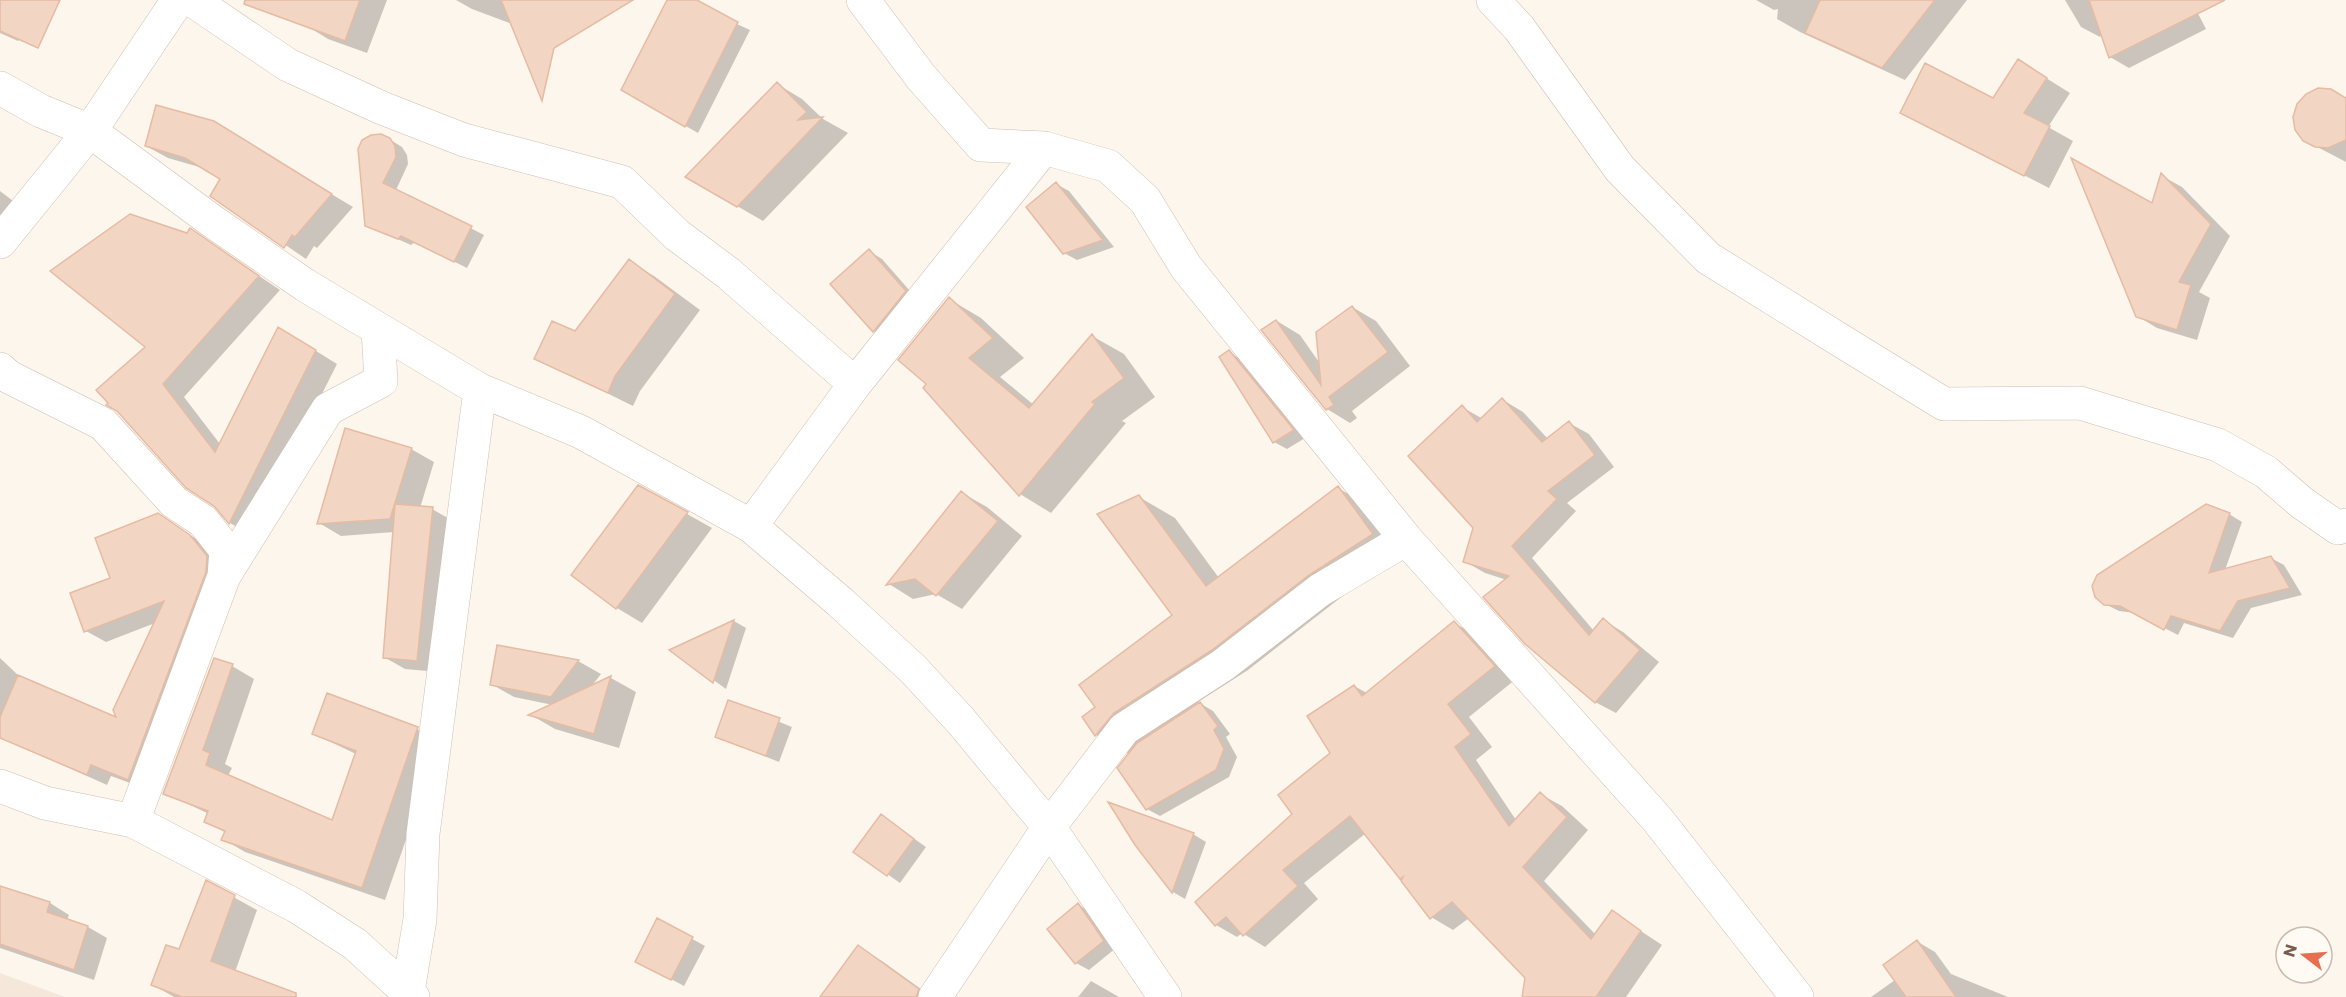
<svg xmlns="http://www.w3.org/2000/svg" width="2346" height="997" viewBox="0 0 2346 997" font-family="Poppins,sans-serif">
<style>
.residential{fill:#f5e8da}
.shadow{fill:#0003}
.building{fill:#f3d5c3;stroke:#e6bba3;stroke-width:1.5}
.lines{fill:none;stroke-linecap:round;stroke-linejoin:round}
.minor-casing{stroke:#d1beb0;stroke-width:34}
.minor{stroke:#fff;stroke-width:33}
</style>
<rect width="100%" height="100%" fill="#fdf6ec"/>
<path class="residential" d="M 0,973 L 65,997 L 0,997 Z"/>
<path class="shadow" d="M 0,0 L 45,0 L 51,3 L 18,41 L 0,33 Z
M 273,0 L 387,0 L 367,53 L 328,39 L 307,26 Z
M 456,0 L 551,0 L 539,34 L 472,9 Z
M 669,0 L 684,0 L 750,30 L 698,133 L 623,90 Z
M 1756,0 L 1967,0 L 1905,80 L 1800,32 L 1777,19 L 1778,9 L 1774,10 Z
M 2065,0 L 2191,0 L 2206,29 L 2129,68 L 2110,57 L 2102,34 L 2100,37 L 2081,27 Z
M 2019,61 L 2070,93 L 2048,127 L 2073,141 L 2049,188 L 1902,113 L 1993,100 Z
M 777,84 L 802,99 L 823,119 L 848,133 L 763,221 L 687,177 Z
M 2346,100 L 2346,162 L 2304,140 Z
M 235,136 L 353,207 L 317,248 L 314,246 L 306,259 L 212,195 L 222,178 L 206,169 L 168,158 L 146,146 Z
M 389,139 L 402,147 L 407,155 L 408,164 L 396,190 L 484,235 L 467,268 L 415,242 L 411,245 L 366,225 Z
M 2162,176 L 2182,187 L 2230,236 L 2199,292 L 2210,298 L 2197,340 L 2157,328 L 2137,316 L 2153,206 Z
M 1056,184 L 1069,191 L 1114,247 L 1077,260 L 1064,253 Z
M 0,191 L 25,210 L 0,245 Z
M 191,230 L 280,290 L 184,397 L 220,444 L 300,341 L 337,364 L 251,535 L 230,523 L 215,504 L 187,486 L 147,347 Z
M 869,251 L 882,259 L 917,299 L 886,338 L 874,331 Z
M 629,261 L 654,276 L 700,310 L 640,391 L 633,406 L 536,358 L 575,333 Z
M 949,299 L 981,318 L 1024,358 L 1000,377 L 1034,405 L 1092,336 L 1124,354 L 1155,397 L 1122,421 L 1126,423 L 1051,513 L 1020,494 L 928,384 Z
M 1352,307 L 1376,321 L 1410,366 L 1352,411 L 1357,418 L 1350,423 L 1327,409 L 1277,321 L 1300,335 L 1321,365 Z
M 1229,352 L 1242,360 L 1305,438 L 1287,449 L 1274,442 Z
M 1503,400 L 1523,412 L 1548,439 L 1569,423 L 1589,434 L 1614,467 L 1567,503 L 1576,511 L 1532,558 L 1594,631 L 1603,620 L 1623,632 L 1659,662 L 1616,713 L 1595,702 L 1507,580 L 1485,573 L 1464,561 L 1475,527 L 1462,407 L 1483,419 Z
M 411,449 L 434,462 L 420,508 L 432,509 L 453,521 L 438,672 L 405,669 L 384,657 L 394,532 L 341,536 L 319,523 Z
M 639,487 L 712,528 L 642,623 L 617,608 L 573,574 Z
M 1338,488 L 1374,509 L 1408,555 L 1344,595 L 1248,670 L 1198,702 L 1213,711 L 1230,734 L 1226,737 L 1237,757 L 1229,777 L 1160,816 L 1147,809 L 1130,755 L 1096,735 L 1084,718 L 1097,707 L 1174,615 L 1139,497 L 1175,518 L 1219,578 Z
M 962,493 L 987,507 L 1022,536 L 962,609 L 936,594 L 913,599 L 889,584 Z
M 158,514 L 210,548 L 226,569 L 149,790 L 111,776 L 107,785 L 0,737 L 0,658 L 19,676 L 119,720 L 155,623 L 106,642 L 86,631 L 112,579 Z
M 2229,514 L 2242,522 L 2225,570 L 2271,558 L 2284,565 L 2302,595 L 2251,608 L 2233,638 L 2184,623 L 2178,635 L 2135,613 L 2119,611 L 2105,604 Z
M 734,621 L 746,628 L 726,689 L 672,650 Z
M 1454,623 L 1476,635 L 1516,679 L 1469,717 L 1492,747 L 1476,760 L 1516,820 L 1540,794 L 1562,806 L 1588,830 L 1544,881 L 1596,935 L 1612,912 L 1662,945 L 1626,997 L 1524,997 L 1526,977 L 1469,918 L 1453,930 L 1431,917 L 1366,833 L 1304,883 L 1318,899 L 1265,947 L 1242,933 L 1237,937 L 1216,925 L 1294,814 L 1332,753 L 1354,686 L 1367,693 Z
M 498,647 L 578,661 L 601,674 L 591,687 L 611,678 L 636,692 L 619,748 L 555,729 L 531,715 L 553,705 L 514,697 L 491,684 Z
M 232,666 L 254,679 L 225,764 L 232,768 L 228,776 L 333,822 L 356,754 L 314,734 L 417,729 L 440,742 L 385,900 L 245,852 L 223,839 L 226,833 L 206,821 L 209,814 L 165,793 Z
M 729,702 L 792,727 L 779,762 L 717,737 Z
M 882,816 L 926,847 L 900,883 L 855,851 Z
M 1193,834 L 1206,842 L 1185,899 L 1173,892 L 1137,844 Z
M 206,882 L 257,910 L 235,972 L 266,997 L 174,997 L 153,985 L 179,951 Z
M 0,888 L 50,903 L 69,915 L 67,920 L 88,927 L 107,938 L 94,980 L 0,948 Z
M 1079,905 L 1091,913 L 1116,948 L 1089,970 L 1076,963 Z
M 658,920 L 705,946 L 684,986 L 650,968 Z
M 1918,942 L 1935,952 L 1951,974 L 2008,997 L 1871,997 L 1895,980 Z
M 858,947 L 882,961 L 932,997 L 822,997 Z
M 1091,981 L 1119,997 L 1078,997 Z"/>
<path class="building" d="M 0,0 L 60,0 L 38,48 L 0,31 Z
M 245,0 L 360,0 L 345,41 L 244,4 Z
M 501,0 L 633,0 L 554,48 L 542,101 Z
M 667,0 L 697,0 L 738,22 L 685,127 L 621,90 Z
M 1820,0 L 1935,0 L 1882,68 L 1805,33 Z
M 2089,0 L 2225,0 L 2109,58 Z
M 2018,59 L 2047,78 L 2024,113 L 2050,126 L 2024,176 L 1900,113 L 1925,63 L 1993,98 Z
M 777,82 L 807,112 L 798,120 L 823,117 L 737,207 L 685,177 Z
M 2318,88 L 2331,89 L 2346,98 L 2346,140 L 2328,148 L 2315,147 L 2303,141 L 2295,130 L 2293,117 L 2297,104 L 2306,94 Z
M 156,105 L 214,121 L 332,194 L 295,237 L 292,235 L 284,248 L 210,196 L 220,179 L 185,158 L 145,146 Z
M 381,134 L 390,138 L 395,146 L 396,157 L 383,183 L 472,226 L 454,262 L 401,236 L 398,239 L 365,226 L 358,149 L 362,140 L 371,135 Z
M 2071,158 L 2152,203 L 2161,173 L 2211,224 L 2179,282 L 2191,285 L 2177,330 L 2136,317 Z
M 1056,182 L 1103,240 L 1063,254 L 1026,207 Z
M 130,214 L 187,233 L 190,228 L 259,276 L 163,384 L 215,452 L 278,327 L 316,350 L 229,524 L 214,506 L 186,488 L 117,411 L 106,405 L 108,403 L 96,390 L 145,347 L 50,271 Z
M 869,249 L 906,291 L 873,332 L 830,284 Z
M 629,259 L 675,294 L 615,376 L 608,393 L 534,359 L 552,321 L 575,331 Z
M 949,297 L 993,338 L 969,358 L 1029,408 L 1092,334 L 1124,378 L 1092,402 L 1095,404 L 1019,496 L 923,388 L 926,384 L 898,360 Z
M 1352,306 L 1388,352 L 1329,397 L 1334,405 L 1326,410 L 1261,330 L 1276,320 L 1321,385 L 1316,332 Z
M 1229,350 L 1294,430 L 1273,443 L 1219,357 Z
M 1502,398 L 1542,442 L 1569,421 L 1595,455 L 1548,491 L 1557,499 L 1512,546 L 1589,635 L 1603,618 L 1640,650 L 1595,703 L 1525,644 L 1483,597 L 1509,576 L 1463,562 L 1473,528 L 1408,456 L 1462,405 L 1477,422 Z
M 345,428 L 412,448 L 390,519 L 317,524 Z
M 638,485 L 688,512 L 616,609 L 571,575 Z
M 1338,486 L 1373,534 L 1309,575 L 1212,650 L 1114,713 L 1095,736 L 1082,717 L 1095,707 L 1079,685 L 1172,615 L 1097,514 L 1139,495 L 1206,586 Z
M 961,491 L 998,521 L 936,596 L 915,579 L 886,585 Z
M 395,504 L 433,507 L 417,661 L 383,658 Z
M 2206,504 L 2230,513 L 2209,573 L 2271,556 L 2290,588 L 2238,601 L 2220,631 L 2171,616 L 2164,630 L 2120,606 L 2104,605 L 2095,597 L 2092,586 L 2097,575 Z
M 158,513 L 190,535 L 207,556 L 206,572 L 128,780 L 91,765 L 87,775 L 0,738 L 0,717 L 18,675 L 116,717 L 113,710 L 164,601 L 84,632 L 70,593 L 110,578 L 95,538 Z
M 734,620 L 713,683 L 669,650 Z
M 1454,621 L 1495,666 L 1448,704 L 1471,734 L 1455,747 L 1509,826 L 1540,792 L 1567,817 L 1523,867 L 1591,939 L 1612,910 L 1641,931 L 1596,997 L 1522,997 L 1525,978 L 1452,902 L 1430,919 L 1401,881 L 1403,877 L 1400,879 L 1350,816 L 1283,870 L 1298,886 L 1243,936 L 1226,917 L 1215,926 L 1195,902 L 1292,814 L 1278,795 L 1330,753 L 1307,716 L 1354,685 L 1362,696 Z
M 497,645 L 579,660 L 551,697 L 490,685 Z
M 214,658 L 233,664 L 203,750 L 210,753 L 206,765 L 332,820 L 356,751 L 312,734 L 327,693 L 418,727 L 362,888 L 221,840 L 225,831 L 204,822 L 208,811 L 163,794 Z
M 611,676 L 594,734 L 528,715 Z
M 728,700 L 780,718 L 766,756 L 715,737 Z
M 1200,702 L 1218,726 L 1214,730 L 1224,749 L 1216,770 L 1146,810 L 1117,768 L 1137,743 Z
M 1108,802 L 1194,833 L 1172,893 L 1135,845 Z
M 881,814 L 914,839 L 887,876 L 853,852 Z
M 206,880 L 235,895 L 211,961 L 296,993 L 296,997 L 182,997 L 151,985 L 166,945 L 179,949 Z
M 0,886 L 50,902 L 47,912 L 88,926 L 74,970 L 0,944 Z
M 1078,903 L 1104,941 L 1075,964 L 1047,929 Z
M 657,918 L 693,937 L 671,980 L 635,962 Z
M 1917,940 L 1956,997 L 1906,997 L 1883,965 Z
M 858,945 L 919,989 L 916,997 L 820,997 Z"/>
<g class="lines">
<g class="minor-casing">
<path id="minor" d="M 192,0 L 288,65 L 382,108 L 464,140 L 622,182 L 677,235 L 728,273 L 855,384
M 1493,0 L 1519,28 L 1620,169 L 1708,258 L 1848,345 L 1944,404 L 2080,403 L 2218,445 L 2266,472 L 2302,503 L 2338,528 L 2346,525
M 0,88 L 41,111 L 90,131 L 212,221 L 305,285 L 480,390 L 581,432 L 751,526 L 840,602 L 913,669 L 961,721 L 1049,827 L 1165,997
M 1044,148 L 1108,166 L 1145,200 L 1186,267 L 1406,539 L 1657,819 L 1797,997
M 0,242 L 90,131 L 178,0
M 0,369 L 9,377 L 103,424 L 174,502 L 203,521 L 226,550 L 224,576 L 133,821
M 751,526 L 855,384 L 1044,148 L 981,145 L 921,77 L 863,0
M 224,576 L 328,409 L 381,381 L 378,330
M 0,786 L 45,803 L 133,821 L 296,906 L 355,944 L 413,997
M 408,991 L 420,919 L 423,834 L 480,390
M 935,997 L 1049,827 L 1124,729 L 1223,665 L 1320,590 L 1406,539"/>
</g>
<use href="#minor" class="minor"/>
</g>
<g transform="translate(2304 955) rotate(287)"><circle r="28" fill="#fffaf3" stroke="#cabbb1" stroke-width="1.5"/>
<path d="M0-4.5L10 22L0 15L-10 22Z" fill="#e76f51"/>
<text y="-9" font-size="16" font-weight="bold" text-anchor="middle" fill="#7a5c4d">N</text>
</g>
</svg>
